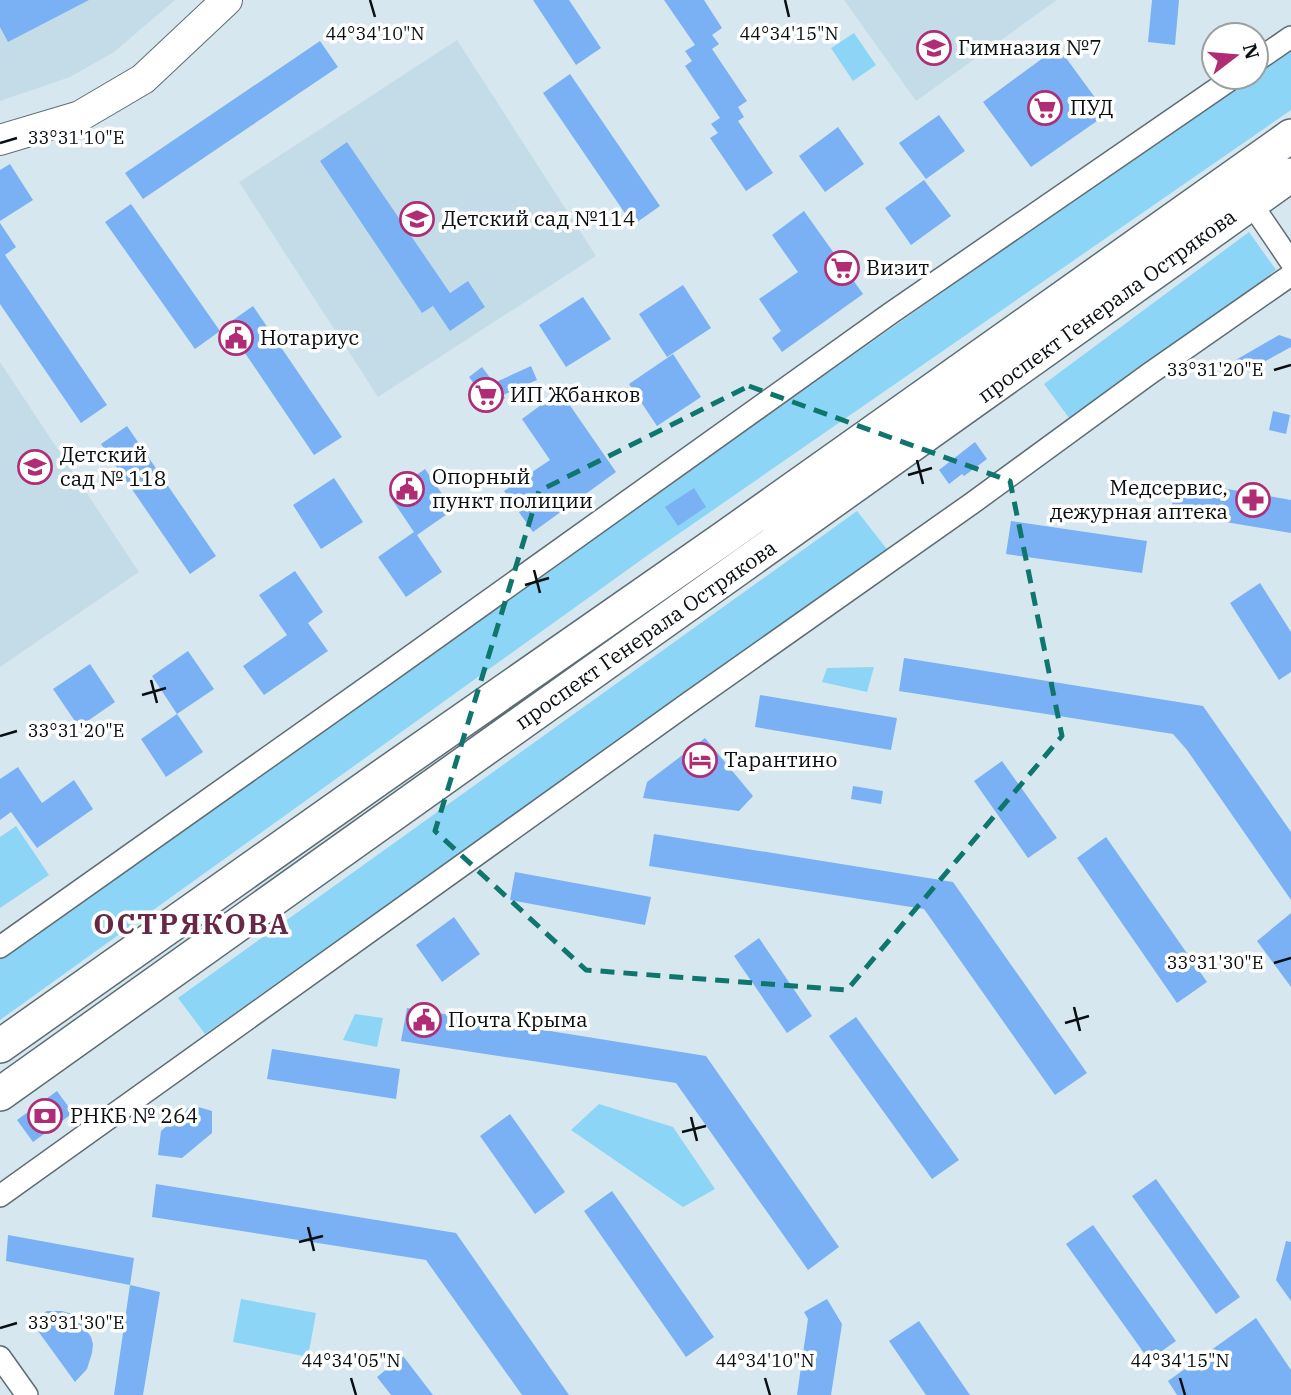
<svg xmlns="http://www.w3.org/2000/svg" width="1291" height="1395" viewBox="0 0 1291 1395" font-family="'IBM Plex Serif',serif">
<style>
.built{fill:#c4dce8}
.green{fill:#8dd5f6}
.building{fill:#7ab1f4}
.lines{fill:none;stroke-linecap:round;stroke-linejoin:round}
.street-casing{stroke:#5d6c73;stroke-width:24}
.secondary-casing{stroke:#5d6c73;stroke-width:32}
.primary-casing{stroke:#5d6c73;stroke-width:36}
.street{stroke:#fff;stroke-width:21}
.secondary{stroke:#fff;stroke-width:30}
.primary{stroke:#fff;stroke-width:33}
.marked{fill:none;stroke:#0f766e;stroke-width:5;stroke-dasharray:14 9;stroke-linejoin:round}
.ticks{fill:none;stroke:#080e11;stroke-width:2.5}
.labels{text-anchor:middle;stroke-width:7;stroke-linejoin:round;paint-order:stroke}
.poi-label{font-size:21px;fill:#080e11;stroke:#fff;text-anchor:start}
.street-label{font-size:21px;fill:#080e11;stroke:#fff}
.district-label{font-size:28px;font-weight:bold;letter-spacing:2px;fill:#672747;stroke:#fff}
.ticks-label{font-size:18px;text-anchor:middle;fill:#080e11;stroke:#fff;stroke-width:7;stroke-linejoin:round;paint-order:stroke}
</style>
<rect width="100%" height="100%" fill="#d7e7ef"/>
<path class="built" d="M 0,0 L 175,0 L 114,52 L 70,77 L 0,101 Z
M 844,0 L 1057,0 L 916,101 Z
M 457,40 L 596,256 L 378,397 L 239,182 Z
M 0,362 L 139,572 L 0,667 Z"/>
<path class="green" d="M 854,33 L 876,65 L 853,81 L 831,48 Z
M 1291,47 L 1291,110 L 648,555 L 0,1020 L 0,958 L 1237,84 L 1247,77 L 1256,77 L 1256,71 Z
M 1249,232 L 1276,270 L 1072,422 L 1044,384 Z
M 857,511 L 890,553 L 205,1034 L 178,998 Z
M 874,667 L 867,692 L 822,682 L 827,668 Z
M 16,826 L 49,875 L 0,908 L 0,837 Z
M 355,1014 L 383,1018 L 377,1047 L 343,1040 Z
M 599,1104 L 673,1127 L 715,1189 L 683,1207 L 571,1130 Z
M 241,1299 L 316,1313 L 308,1357 L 233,1342 Z"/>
<path class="building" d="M 0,0 L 89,0 L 8,42 L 0,27 Z
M 533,0 L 569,0 L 601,48 L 576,65 Z
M 664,0 L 704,0 L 722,28 L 712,35 L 719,44 L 712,49 L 747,101 L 738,107 L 744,117 L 738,121 L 773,173 L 746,191 L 710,138 L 718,133 L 711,124 L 720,118 L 685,66 L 692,61 L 685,51 L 695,45 Z
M 1152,0 L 1179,0 L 1175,45 L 1148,42 Z
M 320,41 L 338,67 L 143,199 L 125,173 Z
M 1058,47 L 1107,114 L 1031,167 L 983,102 Z
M 570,74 L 660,206 L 633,225 L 543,93 Z
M 939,115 L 965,151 L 926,179 L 899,143 Z
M 838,127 L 864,164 L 825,192 L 799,156 Z
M 347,142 L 450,293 L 468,281 L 485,307 L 450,331 L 433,306 L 422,313 L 320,161 Z
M 10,164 L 33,200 L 0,221 L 0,170 Z
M 924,180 L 951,216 L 911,245 L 885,208 Z
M 131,204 L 220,331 L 195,349 L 105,222 Z
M 804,211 L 863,294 L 782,352 L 772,338 L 781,331 L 759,299 L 798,272 L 772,235 Z
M 0,223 L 16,247 L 5,255 L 107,405 L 81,423 L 0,304 Z
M 683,285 L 711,328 L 667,357 L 639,314 Z
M 583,297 L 611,339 L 566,367 L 539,325 Z
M 253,306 L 342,437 L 314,455 L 226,325 Z
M 1279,335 L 1291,339 L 1291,347 L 1242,374 L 1234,361 Z
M 673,354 L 701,397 L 657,426 L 629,384 Z
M 531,366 L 537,380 L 503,395 L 505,398 L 492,408 L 469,377 L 482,367 L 494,383 Z
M 560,391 L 616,472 L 533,532 L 504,491 L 550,460 L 522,419 Z
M 1273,411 L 1290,415 L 1286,434 L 1269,430 Z
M 127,426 L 216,556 L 190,574 L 101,444 Z
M 975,442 L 987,459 L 964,476 L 962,474 L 949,484 L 939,470 Z
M 425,469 L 453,510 L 417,535 L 442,572 L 406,597 L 378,557 L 414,532 L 389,495 Z
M 334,478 L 363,522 L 321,549 L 293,505 Z
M 1176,480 L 1291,500 L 1291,533 L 1171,513 Z
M 694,488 L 706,507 L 678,526 L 665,507 Z
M 1011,521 L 1147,541 L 1142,573 L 1006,554 Z
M 295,571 L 323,612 L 308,623 L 328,651 L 264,695 L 243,666 L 287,635 L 259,595 Z
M 1260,583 L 1291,632 L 1291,672 L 1279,680 L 1230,603 Z
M 188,651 L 214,689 L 177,714 L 152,676 Z
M 904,658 L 1203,706 L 1291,832 L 1291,900 L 1187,750 L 1173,734 L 899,691 Z
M 90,664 L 115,702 L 79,727 L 53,689 Z
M 760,695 L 897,718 L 891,750 L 755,727 Z
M 177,714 L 203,752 L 166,777 L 141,739 Z
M 705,738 L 753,796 L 739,811 L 643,798 L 647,782 Z
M 1002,761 L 1057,838 L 1028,858 L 974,781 Z
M 18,767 L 42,803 L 74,780 L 93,809 L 37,848 L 11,812 L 0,820 L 0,779 Z
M 853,786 L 883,791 L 881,804 L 851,799 Z
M 654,834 L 953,882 L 1087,1073 L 1055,1095 L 924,909 L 649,866 Z
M 1106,837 L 1207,982 L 1177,1003 L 1077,858 Z
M 515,872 L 651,897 L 645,925 L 510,900 Z
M 1291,913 L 1291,987 L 1257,941 Z
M 454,917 L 480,954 L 442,982 L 416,945 Z
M 759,938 L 812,1016 L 787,1033 L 734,956 Z
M 407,1008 L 706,1056 L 839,1247 L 808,1270 L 676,1083 L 401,1041 Z
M 856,1017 L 959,1160 L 932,1179 L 829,1036 Z
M 272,1049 L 400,1069 L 396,1099 L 267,1079 Z
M 57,1091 L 73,1113 L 33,1142 L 17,1120 Z
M 192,1105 L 212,1111 L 212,1133 L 182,1158 L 158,1155 L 161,1131 Z
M 510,1114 L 565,1192 L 535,1214 L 480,1136 Z
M 1156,1179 L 1240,1297 L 1216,1314 L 1132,1196 Z
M 156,1184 L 456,1233 L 569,1395 L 522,1395 L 426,1260 L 152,1217 Z
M 612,1191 L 714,1337 L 686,1357 L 584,1211 Z
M 1093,1225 L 1176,1341 L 1149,1360 L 1066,1244 Z
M 8,1235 L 134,1258 L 130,1285 L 6,1261 Z
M 1286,1241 L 1291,1242 L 1291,1301 L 1276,1280 Z
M 130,1285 L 160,1292 L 143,1395 L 114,1395 Z
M 827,1299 L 842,1324 L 831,1395 L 797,1395 L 808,1319 L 804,1312 Z
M 47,1311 L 62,1311 L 72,1314 L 78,1318 L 91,1337 L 93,1344 L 92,1353 L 87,1369 L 75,1382 L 30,1320 Z
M 1256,1318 L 1291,1370 L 1291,1395 L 1177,1395 L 1168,1381 Z
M 919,1321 L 970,1395 L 926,1395 L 889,1341 Z
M 403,1356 L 433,1395 L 391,1395 L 377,1377 Z"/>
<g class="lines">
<g class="street-casing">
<path id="street" d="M 1256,61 L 1291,37
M 1251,203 L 1291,262
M 0,947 L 387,673 L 891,313 L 1234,77
M 0,1196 L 690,702 L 971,504 L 1149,374 L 1291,275
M 0,1357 L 27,1395"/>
</g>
<g class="secondary-casing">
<path id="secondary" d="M 0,140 L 80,116 L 143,79 L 227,0"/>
</g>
<g class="primary-casing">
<path id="primary" d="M 0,1046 L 381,777 L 724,538 L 1291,136
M 0,1094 L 1291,175"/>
</g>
<use href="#street" class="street"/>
<use href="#secondary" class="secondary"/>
<use href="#primary" class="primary"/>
</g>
<path class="marked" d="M 749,386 L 1010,481 L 1062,736 L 847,990 L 586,970 L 435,831 L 539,491 Z"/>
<path class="ticks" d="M 370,0 L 375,17M 785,0 L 789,17M 0,143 L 17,138M 1274,370 L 1291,365M 917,460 L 923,484M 908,475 L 932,468M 534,570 L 540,593M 525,585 L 549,578M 151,680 L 157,703M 142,695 L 166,688M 0,736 L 17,731M 1274,963 L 1291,958M 1074,1007 L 1080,1031M 1065,1023 L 1089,1016M 691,1117 L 697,1141M 682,1132 L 706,1126M 308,1227 L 314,1251M 299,1242 L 323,1236M 0,1328 L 17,1323M 351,1378 L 356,1395M 765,1378 L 770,1395M 1180,1378 L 1185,1395"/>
<defs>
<g id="school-ring" transform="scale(1.75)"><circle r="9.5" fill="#fff" stroke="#b02c74" stroke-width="1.5"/><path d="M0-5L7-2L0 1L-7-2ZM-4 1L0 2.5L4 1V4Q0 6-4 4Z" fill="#b02c74"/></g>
<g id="supermarket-ring" transform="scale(1.75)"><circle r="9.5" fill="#fff" stroke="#b02c74" stroke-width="1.5"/><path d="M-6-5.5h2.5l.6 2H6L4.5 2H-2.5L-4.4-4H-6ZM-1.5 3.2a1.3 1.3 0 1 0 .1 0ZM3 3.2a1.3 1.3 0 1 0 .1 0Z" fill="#b02c74"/></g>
<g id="civic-ring" transform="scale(1.75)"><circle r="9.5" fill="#fff" stroke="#b02c74" stroke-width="1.5"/><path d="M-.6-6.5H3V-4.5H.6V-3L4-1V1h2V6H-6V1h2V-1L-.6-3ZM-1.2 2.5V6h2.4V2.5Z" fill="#b02c74"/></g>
<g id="pharmacy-ring" transform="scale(1.75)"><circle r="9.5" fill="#fff" stroke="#b02c74" stroke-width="1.5"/><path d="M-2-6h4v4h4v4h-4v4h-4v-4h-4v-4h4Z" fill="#b02c74"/></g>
<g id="hotel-ring" transform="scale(1.75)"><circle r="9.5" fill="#fff" stroke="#b02c74" stroke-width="1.5"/><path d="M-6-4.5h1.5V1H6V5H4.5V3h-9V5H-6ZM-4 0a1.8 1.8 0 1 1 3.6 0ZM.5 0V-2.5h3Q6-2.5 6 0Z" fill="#b02c74"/></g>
<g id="bank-ring" transform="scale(1.75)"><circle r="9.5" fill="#fff" stroke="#b02c74" stroke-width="1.5"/><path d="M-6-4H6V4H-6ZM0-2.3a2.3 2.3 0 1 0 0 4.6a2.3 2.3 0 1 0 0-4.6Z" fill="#b02c74"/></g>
</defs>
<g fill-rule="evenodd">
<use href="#school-ring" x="934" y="48"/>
<use href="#supermarket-ring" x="1045" y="108"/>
<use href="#school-ring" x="417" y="219"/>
<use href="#supermarket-ring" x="842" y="268"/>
<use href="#civic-ring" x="236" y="338"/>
<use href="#supermarket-ring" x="486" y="395"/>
<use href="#school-ring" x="35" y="467"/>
<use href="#civic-ring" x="407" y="489"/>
<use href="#pharmacy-ring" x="1253" y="500"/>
<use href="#hotel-ring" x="700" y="760"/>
<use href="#civic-ring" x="424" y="1020"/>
<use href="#bank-ring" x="45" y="1116"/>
</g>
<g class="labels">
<g class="poi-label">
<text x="958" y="55">Гимназия №7</text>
<text x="1070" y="115">ПУД</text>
<text x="442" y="226">Детский сад №114</text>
<text x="866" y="275">Визит</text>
<text x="260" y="345">Нотариус</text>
<text x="510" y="402">ИП Жбанков</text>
<text x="60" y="462">Детский<tspan x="60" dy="24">сад № 118</tspan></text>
<text x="432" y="484">Опорный<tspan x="432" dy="24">пункт полиции</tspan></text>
<text x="1228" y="495" text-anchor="end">Медсервис,<tspan x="1228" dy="24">дежурная аптека</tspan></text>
<text x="724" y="767">Тарантино</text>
<text x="448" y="1027">Почта Крыма</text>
<text x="70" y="1123">РНКБ № 264</text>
</g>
<g class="street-label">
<text transform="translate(1107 306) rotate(-36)" y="7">проспект Генерала Острякова</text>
<text transform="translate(646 635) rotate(-35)" y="7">проспект Генерала Острякова</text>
</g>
<g class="district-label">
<text x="192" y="934">ОСТРЯКОВА</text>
</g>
</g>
<g class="ticks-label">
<text x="375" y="40">44°34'10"N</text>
<text x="789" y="40">44°34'15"N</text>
<text x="76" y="144">33°31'10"E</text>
<text x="1215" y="376">33°31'20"E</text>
<text x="76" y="737">33°31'20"E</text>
<text x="1215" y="969">33°31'30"E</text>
<text x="76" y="1329">33°31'30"E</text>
<text x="351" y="1367">44°34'05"N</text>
<text x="765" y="1367">44°34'10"N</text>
<text x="1180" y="1367">44°34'15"N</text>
</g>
<g transform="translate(1235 56) rotate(74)"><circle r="33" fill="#ffffff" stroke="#9c9fa0" stroke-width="2"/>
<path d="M0-5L12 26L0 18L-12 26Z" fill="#b02c74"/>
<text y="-10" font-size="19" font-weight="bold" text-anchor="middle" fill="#080e11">N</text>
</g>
</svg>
